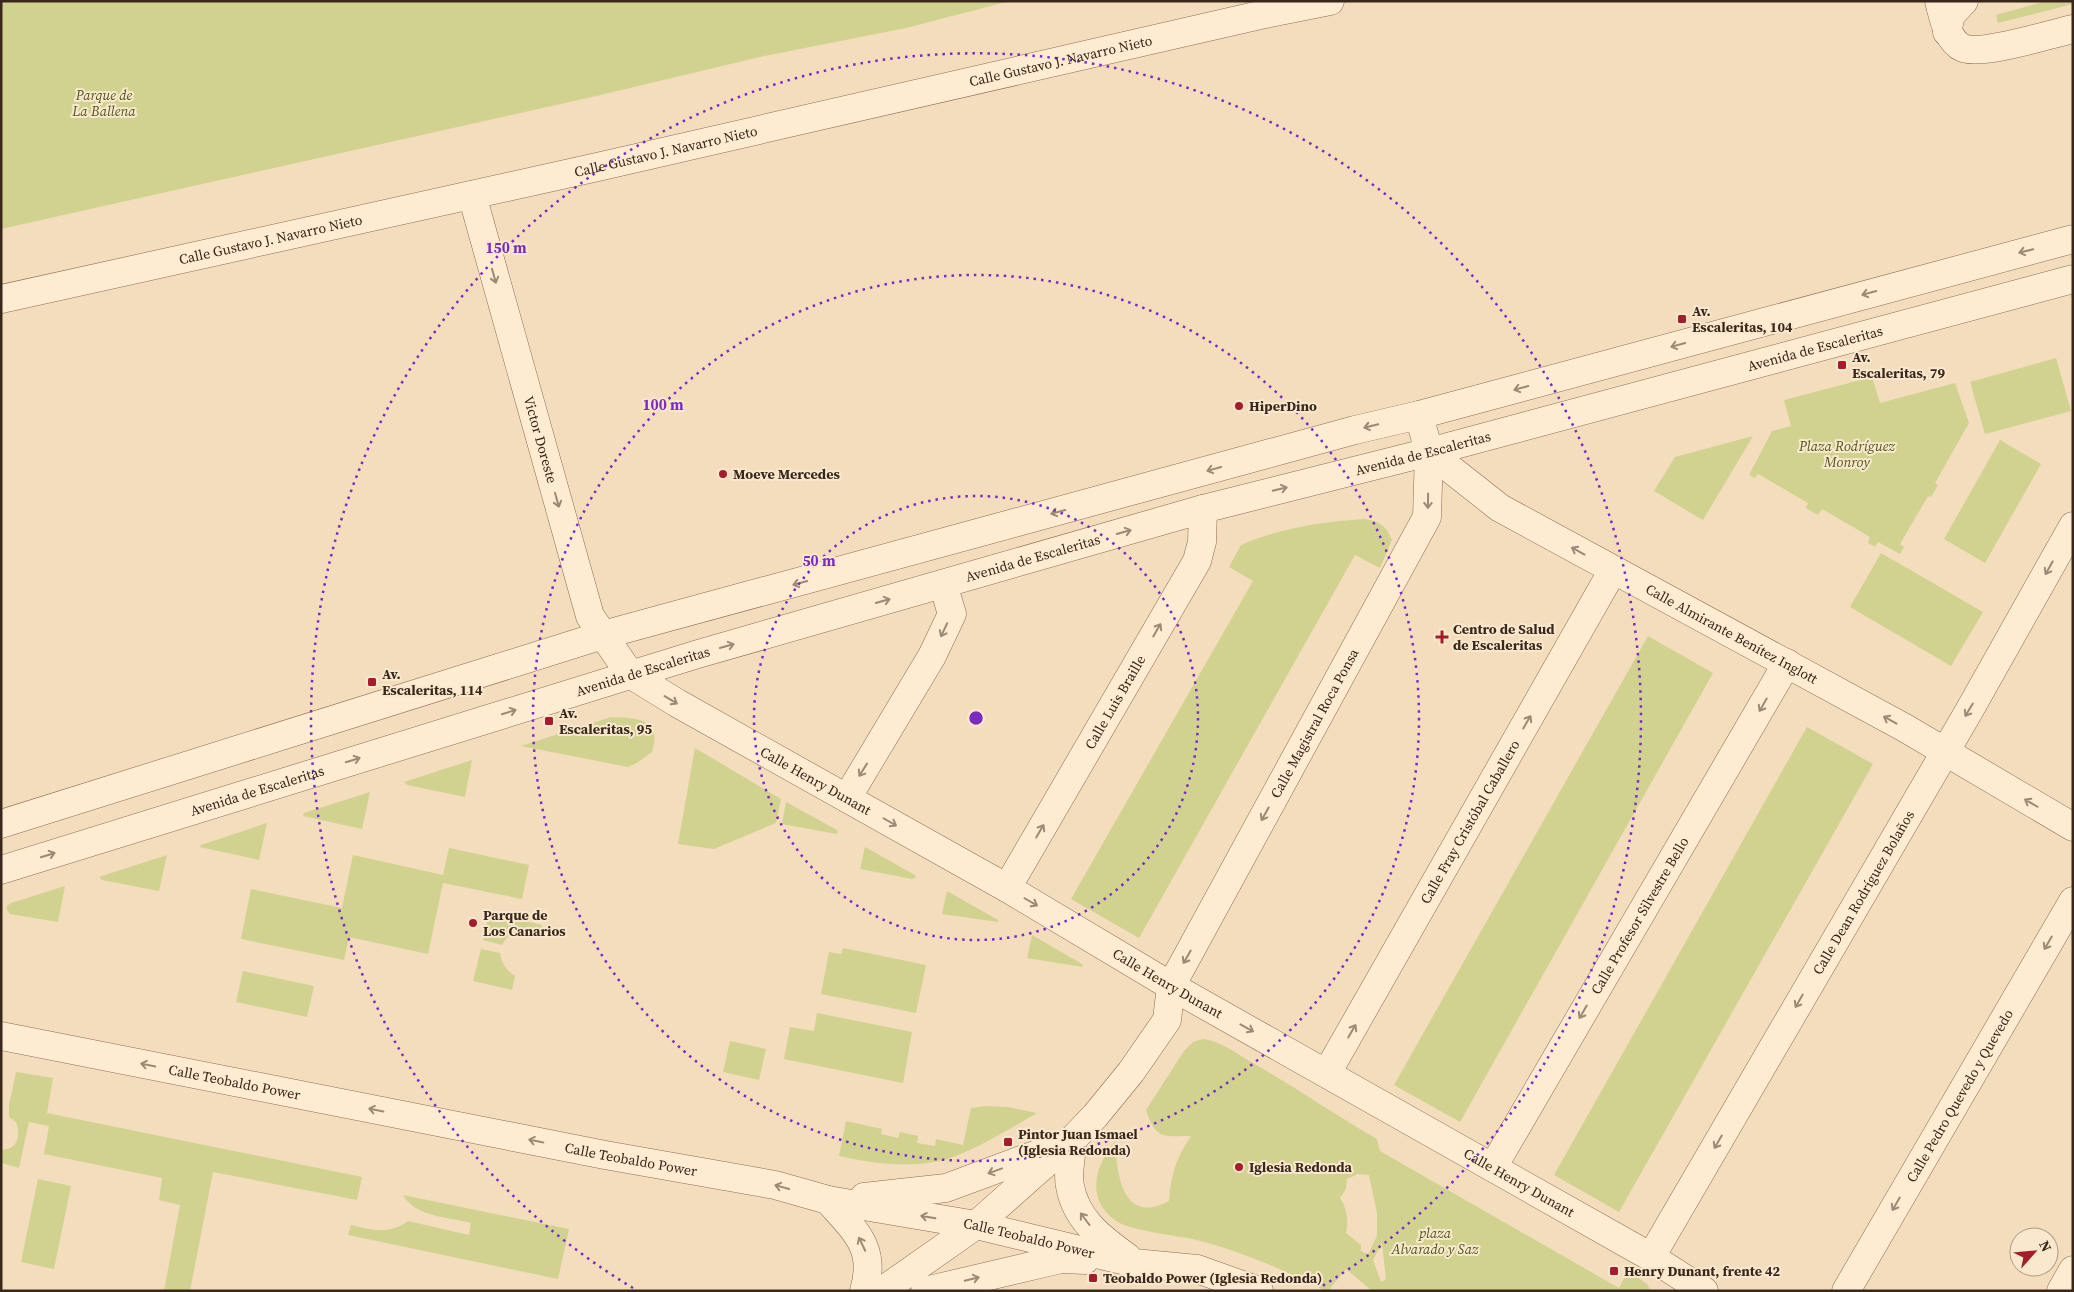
<svg xmlns="http://www.w3.org/2000/svg" width="2074" height="1292" viewBox="0 0 2074 1292" font-family="'Source Serif 4',serif">
<style>
.green{fill:#d1d290;fill-rule:evenodd}
.lines{fill:none;stroke-linecap:round;stroke-linejoin:round}
.minor-casing{stroke:#8d6c54;stroke-width:29}
.tertiary-casing{stroke:#8d6c54;stroke-width:29}
.minor{stroke:#fdebd2;stroke-width:28}
.tertiary{stroke:#fdebd2;stroke-width:28}
.oneway{stroke:#9c8976}
.ring{fill:none;stroke:#7b2cbf;stroke-width:2.5;stroke-dasharray:2.5 5}
.poi-dot{fill:#a31d2d;stroke:#f9e8ce;stroke-width:2}
.labels{text-anchor:middle;stroke-width:4;stroke-linejoin:round;paint-order:stroke}
.street-label{font-size:14px;fill:#3a271b;stroke:#f9e8ce}
.park-label{font-size:14px;font-style:italic;fill:#51591f;stroke:#f9e8ce}
.poi-label{font-size:14px;font-weight:bold;fill:#3a271b;stroke:#f9e8ce;text-anchor:start}
.centre{fill:#7b2cbf;stroke:#f9e8ce;stroke-width:2.5}
.ring-label{font-size:15px;text-anchor:middle;font-weight:bold;fill:#7b2cbf;stroke:#f9e8ce;stroke-width:4;stroke-linejoin:round;paint-order:stroke}
</style>
<rect width="100%" height="100%" fill="#f3ddbd"/>
<path class="green" d="M 1,1 L 1010,1 L 906,28 L 760,57 L 592,97 L 1,229 Z
M 2047,1 L 2073,1 L 2073,4 L 1998,23 L 1996,15 Z
M 2056,358 L 2071,411 L 1985,434 L 1970,382 Z
M 1872,377 L 1880,403 L 1955,383 L 1969,423 L 1935,483 L 1938,485 L 1931,497 L 1928,496 L 1900,544 L 1904,547 L 1900,554 L 1878,542 L 1875,547 L 1868,543 L 1870,537 L 1822,509 L 1818,515 L 1806,508 L 1808,503 L 1758,474 L 1755,478 L 1749,475 L 1772,431 L 1791,426 L 1784,400 Z
M 1753,436 L 1703,520 L 1654,491 L 1675,457 Z
M 2000,440 L 2041,464 L 1985,563 L 1944,539 Z
M 1364,519 C 1379,521 1386,525 1392,540 L 1380,568 L 1355,555 L 1139,938 L 1071,899 L 1253,581 L 1229,567 L 1241,545 C 1280,528 1322,522 1364,519 Z
M 1881,553 L 1983,612 L 1951,666 L 1850,607 Z
M 1648,636 L 1713,673 L 1460,1122 L 1394,1085 Z
M 611,717 C 636,718 663,718 652,752 L 637,763 L 628,767 L 521,746 Z
M 1807,727 L 1873,764 L 1619,1212 L 1554,1175 Z
M 695,748 L 781,799 L 776,823 L 714,849 L 678,844 Z
M 472,760 L 465,797 L 407,785 L 404,782 Z
M 370,792 L 362,829 L 303,816 L 304,813 Z
M 786,802 L 837,830 L 837,834 L 782,824 Z
M 267,823 L 259,860 L 200,847 L 201,845 Z
M 865,847 L 915,875 L 916,877 L 912,879 L 860,869 Z
M 449,848 L 529,865 L 522,899 L 443,883 L 428,954 L 349,937 L 344,960 L 241,939 L 251,889 L 342,908 L 353,855 L 443,875 Z
M 167,855 L 159,891 L 102,880 L 99,877 Z
M 65,886 L 58,922 L 10,914 L 7,910 L 7,906 L 11,903 Z
M 947,891 L 998,920 L 998,922 L 942,914 Z
M 489,913 L 542,925 L 540,933 C 525,924 510,930 502,945 L 483,940 Z
M 1032,935 L 1082,964 L 1083,967 L 1027,958 Z
M 843,948 L 926,965 L 916,1013 L 821,994 L 829,952 L 841,954 Z
M 481,949 L 500,953 C 502,964 506,970 515,976 L 512,990 L 473,981 Z
M 243,971 L 314,986 L 307,1017 L 236,1002 Z
M 817,1013 L 912,1032 L 903,1083 L 784,1059 L 790,1027 L 814,1031 Z
M 1203,1039 C 1220,1041 1236,1053 1251,1062 C 1294,1086 1335,1115 1377,1139 L 1380,1151 L 1619,1288 L 1628,1271 L 1647,1284 L 1651,1291 L 1372,1291 L 1346,1269 L 1328,1291 L 1325,1291 C 1286,1270 1244,1253 1201,1241 C 1179,1235 1133,1232 1116,1221 C 1085,1199 1095,1166 1115,1141 C 1117,1174 1122,1226 1169,1201 C 1171,1174 1176,1159 1191,1136 C 1163,1136 1156,1140 1146,1110 L 1184,1051 L 1193,1042 ZM 1358,1174 L 1369,1175 L 1377,1213 L 1377,1236 L 1368,1254 L 1361,1251 L 1361,1245 L 1346,1233 C 1349,1220 1347,1209 1340,1198 L 1346,1189 L 1347,1179 ZM 1382,1243 L 1386,1279 L 1381,1282 L 1373,1260 Z
M 730,1041 L 766,1049 L 759,1080 L 723,1072 Z
M 16,1072 L 53,1078 L 47,1113 L 362,1177 L 357,1200 L 213,1172 L 190,1291 L 164,1291 L 180,1205 L 159,1200 L 162,1178 L 44,1154 L 49,1126 L 29,1122 L 19,1168 L 1,1163 L 1,1150 C 18,1149 21,1136 16,1122 L 9,1117 L 9,1105 Z
M 986,1106 L 1008,1107 L 1037,1113 C 1011,1128 984,1145 956,1156 C 919,1170 876,1164 839,1156 L 846,1121 L 882,1129 L 881,1134 L 898,1138 L 900,1132 L 918,1136 L 917,1143 L 935,1146 L 936,1139 L 963,1145 L 971,1108 Z
M 38,1179 L 71,1186 L 54,1269 L 21,1262 Z
M 403,1195 L 569,1229 L 558,1279 L 348,1235 L 351,1225 C 372,1230 389,1235 408,1221 L 469,1235 L 471,1223 C 448,1217 415,1217 403,1195 Z"/>
<g class="lines">
<g class="minor-casing">
<g id="minor">
<path d="M 1939,1 C 1943,16 1947,41 1963,48 C 1982,56 2050,34 2073,29"/>
<path d="M 1947,32 L 1951,15 L 1964,1"/>
<path id="s1" d="M 472,195 L 590,616 L 630,674 L 677,703 L 1007,888 L 1171,986 L 1651,1257 L 1704,1291"/>
<path id="s2" d="M 1,299 L 593,168 L 1260,15 L 1330,1"/>
<path id="s3" d="M 1429,452 L 1500,508 L 1905,728 L 2073,827"/>
<path d="M 847,798 L 932,656 L 952,614 L 943,584"/>
<path id="s4" d="M 1007,888 L 1197,561 L 1202,542 L 1203,509"/>
<path id="s5" d="M 1,1036 L 605,1155 L 775,1185 L 828,1200 L 976,1225 L 1134,1263 L 1197,1269 L 1259,1291"/>
<path id="s6" d="M 1327,1073 L 1613,570"/>
<path d="M 1073,1139 C 1072,1152 1067,1174 1070,1186 C 1076,1220 1101,1238 1127,1257"/>
<path id="s7" d="M 1493,1167 L 1787,663"/>
<path d="M 864,1197 L 946,1188 L 1051,1149"/>
<path d="M 828,1200 C 855,1231 877,1248 864,1291"/>
<path id="s8" d="M 1651,1257 L 1969,711 L 2073,526"/>
<path id="s9" d="M 882,1291 L 976,1225 L 1073,1139 L 1095,1116 L 1131,1072 L 1167,1020 L 1171,986 L 1182,966 L 1427,517 L 1429,452 L 1419,415"/>
<path d="M 925,1291 L 1061,1259 L 1085,1260"/>
<path id="s10" d="M 1846,1291 L 2073,901"/>
<path d="M 2061,1291 L 2073,1270"/>
</g>
</g>
<g class="tertiary-casing">
<g id="tertiary">
<path d="M 1,824 L 603,635 L 1355,430 L 1419,415 L 2073,239"/>
<path id="s11" d="M 1,870 L 698,654 L 1203,509 L 1429,452 L 2073,279"/>
</g>
</g>
<use href="#minor" class="minor"/>
<use href="#tertiary" class="tertiary"/>
</g>
<defs><path id="oneway-shaft" d="M-6 0H5M1.5-3L5.5 0L1.5 3" fill="none" stroke-width="1.6" stroke-linecap="round" stroke-linejoin="round" transform="scale(1.25)"/></defs>
<g class="oneway">
<use href="#oneway-shaft" transform="translate(2026 251) rotate(166)"/>
<use href="#oneway-shaft" transform="translate(494 276) rotate(74)"/>
<use href="#oneway-shaft" transform="translate(1869 293) rotate(165)"/>
<use href="#oneway-shaft" transform="translate(1678 345) rotate(165)"/>
<use href="#oneway-shaft" transform="translate(1521 388) rotate(165)"/>
<use href="#oneway-shaft" transform="translate(1371 426) rotate(167)"/>
<use href="#oneway-shaft" transform="translate(1214 469) rotate(165)"/>
<use href="#oneway-shaft" transform="translate(1280 489) rotate(-14)"/>
<use href="#oneway-shaft" transform="translate(557 500) rotate(74)"/>
<use href="#oneway-shaft" transform="translate(1428 501) rotate(91)"/>
<use href="#oneway-shaft" transform="translate(1058 512) rotate(165)"/>
<use href="#oneway-shaft" transform="translate(1124 532) rotate(-16)"/>
<use href="#oneway-shaft" transform="translate(1578 551) rotate(-151)"/>
<use href="#oneway-shaft" transform="translate(2049 568) rotate(119)"/>
<use href="#oneway-shaft" transform="translate(800 583) rotate(165)"/>
<use href="#oneway-shaft" transform="translate(883 601) rotate(-16)"/>
<use href="#oneway-shaft" transform="translate(944 630) rotate(115)"/>
<use href="#oneway-shaft" transform="translate(1157 630) rotate(-60)"/>
<use href="#oneway-shaft" transform="translate(727 646) rotate(-16)"/>
<use href="#oneway-shaft" transform="translate(671 700) rotate(31)"/>
<use href="#oneway-shaft" transform="translate(1763 705) rotate(120)"/>
<use href="#oneway-shaft" transform="translate(1969 710) rotate(121)"/>
<use href="#oneway-shaft" transform="translate(509 712) rotate(-17)"/>
<use href="#oneway-shaft" transform="translate(1890 720) rotate(-151)"/>
<use href="#oneway-shaft" transform="translate(1527 722) rotate(-60)"/>
<use href="#oneway-shaft" transform="translate(353 760) rotate(-17)"/>
<use href="#oneway-shaft" transform="translate(863 770) rotate(122)"/>
<use href="#oneway-shaft" transform="translate(2031 803) rotate(-150)"/>
<use href="#oneway-shaft" transform="translate(1265 814) rotate(119)"/>
<use href="#oneway-shaft" transform="translate(890 822) rotate(30)"/>
<use href="#oneway-shaft" transform="translate(1040 831) rotate(-60)"/>
<use href="#oneway-shaft" transform="translate(48 855) rotate(-17)"/>
<use href="#oneway-shaft" transform="translate(1031 902) rotate(30)"/>
<use href="#oneway-shaft" transform="translate(2048 943) rotate(120)"/>
<use href="#oneway-shaft" transform="translate(1187 957) rotate(120)"/>
<use href="#oneway-shaft" transform="translate(1799 1001) rotate(120)"/>
<use href="#oneway-shaft" transform="translate(1583 1012) rotate(120)"/>
<use href="#oneway-shaft" transform="translate(1247 1028) rotate(29)"/>
<use href="#oneway-shaft" transform="translate(1352 1031) rotate(-60)"/>
<use href="#oneway-shaft" transform="translate(148 1065) rotate(-169)"/>
<use href="#oneway-shaft" transform="translate(376 1110) rotate(-169)"/>
<use href="#oneway-shaft" transform="translate(536 1141) rotate(-169)"/>
<use href="#oneway-shaft" transform="translate(1718 1142) rotate(120)"/>
<use href="#oneway-shaft" transform="translate(995 1171) rotate(160)"/>
<use href="#oneway-shaft" transform="translate(782 1187) rotate(-165)"/>
<use href="#oneway-shaft" transform="translate(1896 1204) rotate(120)"/>
<use href="#oneway-shaft" transform="translate(928 1217) rotate(-170)"/>
<use href="#oneway-shaft" transform="translate(1085 1219) rotate(-127)"/>
<use href="#oneway-shaft" transform="translate(862 1244) rotate(-115)"/>
<use href="#oneway-shaft" transform="translate(972 1279) rotate(-14)"/>
</g>
<g class="ring">
<circle cx="976" cy="718" r="222"/>
<circle cx="976" cy="718" r="443"/>
<path d="M633 1288A665 665 0 1 1 1319 1288"/>
</g>
<g class="poi-dot">
<rect x="1677" y="314" width="10" height="10" rx="2.5"/>
<rect x="1837" y="360" width="10" height="10" rx="2.5"/>
<circle cx="1239" cy="406" r="5"/>
<circle cx="723" cy="474" r="5"/>
<path d="M1439.5 629.5h5v5h5v5h-5v5h-5v-5h-5v-5h5z"/>
<rect x="367" y="677" width="10" height="10" rx="2.5"/>
<rect x="544" y="716" width="10" height="10" rx="2.5"/>
<circle cx="473" cy="923" r="5"/>
<rect x="1003" y="1137" width="10" height="10" rx="2.5"/>
<circle cx="1239" cy="1167" r="5"/>
<rect x="1609" y="1266" width="10" height="10" rx="2.5"/>
<rect x="1088" y="1273" width="10" height="10" rx="2.5"/>
</g>
<g class="labels">
<g class="street-label">
<text dy="5" stroke="none"><textPath href="#s2" startOffset="1086">Calle Gustavo J. Navarro Nieto</textPath></text>
<text dy="5" stroke="none"><textPath href="#s2" startOffset="681">Calle Gustavo J. Navarro Nieto</textPath></text>
<text dy="5" stroke="none"><textPath href="#s2" startOffset="276">Calle Gustavo J. Navarro Nieto</textPath></text>
<text dy="5" stroke="none"><textPath href="#s11" startOffset="1888">Avenida de Escaleritas</textPath></text>
<text dy="5" stroke="none"><textPath href="#s1" startOffset="254">Victor Doreste</textPath></text>
<text dy="5" stroke="none"><textPath href="#s11" startOffset="1482">Avenida de Escaleritas</textPath></text>
<text dy="5" stroke="none"><textPath href="#s11" startOffset="1078">Avenida de Escaleritas</textPath></text>
<text dy="5" stroke="none"><textPath href="#s3" startOffset="354">Calle Almirante Benítez Inglott</textPath></text>
<text dy="5" stroke="none"><textPath href="#s11" startOffset="672">Avenida de Escaleritas</textPath></text>
<text dy="5" stroke="none"><textPath href="#s4" startOffset="215">Calle Luis Braille</textPath></text>
<text dy="5" stroke="none"><textPath href="#s9" startOffset="730">Calle Magistral Roca Ponsa</textPath></text>
<text dy="5" stroke="none"><textPath href="#s1" startOffset="722">Calle Henry Dunant</textPath></text>
<text dy="5" stroke="none"><textPath href="#s11" startOffset="268">Avenida de Escaleritas</textPath></text>
<text dy="5" stroke="none"><textPath href="#s6" startOffset="289">Calle Fray Cristóbal Caballero</textPath></text>
<text dy="5" stroke="none"><textPath href="#s8" startOffset="422">Calle Dean Rodríguez Bolaños</textPath></text>
<text dy="5" stroke="none"><textPath href="#s7" startOffset="291">Calle Profesor Silvestre Bello</textPath></text>
<text dy="5" stroke="none"><textPath href="#s1" startOffset="1128">Calle Henry Dunant</textPath></text>
<text dy="5" stroke="none"><textPath href="#s5" startOffset="238">Calle Teobaldo Power</textPath></text>
<text dy="5" stroke="none"><textPath href="#s10" startOffset="226">Calle Pedro Quevedo y Quevedo</textPath></text>
<text dy="5" stroke="none"><textPath href="#s5" startOffset="642">Calle Teobaldo Power</textPath></text>
<text dy="5" stroke="none"><textPath href="#s1" startOffset="1532">Calle Henry Dunant</textPath></text>
<text dy="5" stroke="none"><textPath href="#s5" startOffset="1048">Calle Teobaldo Power</textPath></text>
</g>
<g class="park-label">
<text x="104" y="100">Parque de<tspan x="104" dy="16">La Ballena</tspan></text>
<text x="1847" y="451">Plaza Rodríguez<tspan x="1847" dy="16">Monroy</tspan></text>
<text x="1435" y="1238">plaza<tspan x="1435" dy="16">Alvarado y Saz</tspan></text>
</g>
<g class="poi-label">
<text x="1692" y="316">Av.<tspan x="1692" dy="16">Escaleritas, 104</tspan></text>
<text x="1852" y="362">Av.<tspan x="1852" dy="16">Escaleritas, 79</tspan></text>
<text x="1249" y="411">HiperDino</text>
<text x="733" y="479">Moeve Mercedes</text>
<text x="1453" y="634">Centro de Salud<tspan x="1453" dy="16">de Escaleritas</tspan></text>
<text x="382" y="679">Av.<tspan x="382" dy="16">Escaleritas, 114</tspan></text>
<text x="559" y="718">Av.<tspan x="559" dy="16">Escaleritas, 95</tspan></text>
<text x="483" y="920">Parque de<tspan x="483" dy="16">Los Canarios</tspan></text>
<text x="1018" y="1139">Pintor Juan Ismael<tspan x="1018" dy="16">(Iglesia Redonda)</tspan></text>
<text x="1249" y="1172">Iglesia Redonda</text>
<text x="1624" y="1276">Henry Dunant, frente 42</text>
<text x="1103" y="1283">Teobaldo Power (Iglesia Redonda)</text>
</g>
</g>
<circle cx="976" cy="718" r="8" class="centre"/>
<g class="ring-label">
<text x="506" y="253">150 m</text>
<text x="663" y="410">100 m</text>
<text x="819" y="566">50 m</text>
</g>
<rect width="2074" height="1292" fill="none" stroke="#3a271b" stroke-width="5"/>
<g transform="translate(2034 1252) rotate(63)"><circle r="24" fill="#f9e8ce" stroke="#ad9b86"/>
<path d="M0-4L9 19L0 12L-9 19Z" fill="#a31d2d"/>
<text y="-8" font-size="14" font-weight="bold" text-anchor="middle" fill="#3a271b">N</text>
</g>
</svg>
